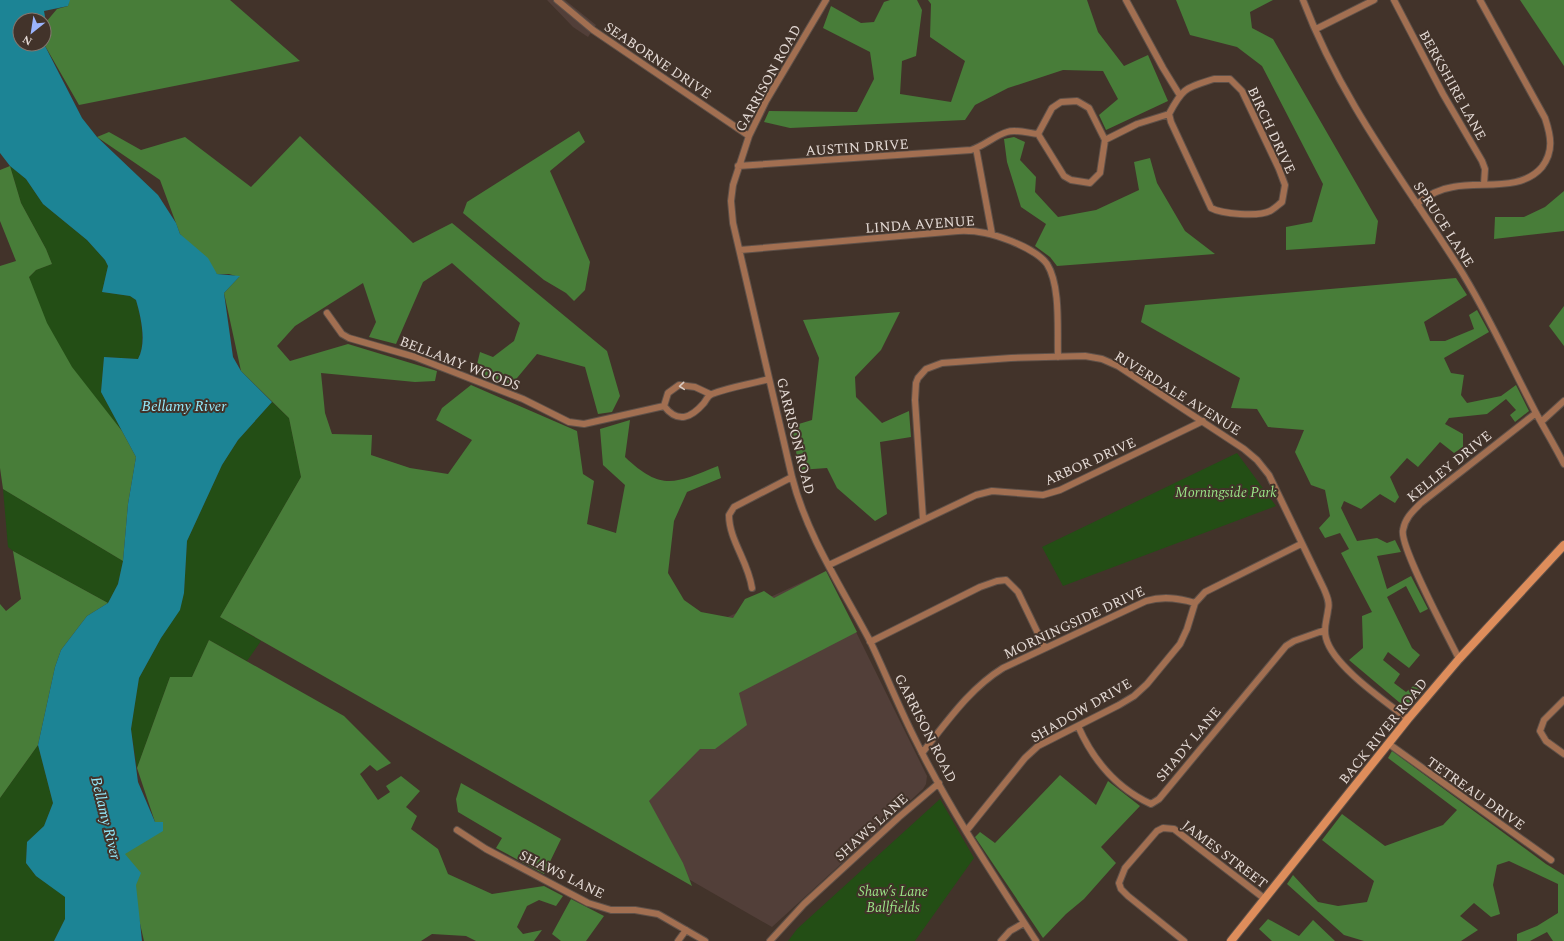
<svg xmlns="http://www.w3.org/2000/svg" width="1564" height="941" viewBox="0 0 1564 941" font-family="Spectral,serif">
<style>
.education{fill:#523f39}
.green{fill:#234e15}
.forest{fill:#487d39}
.water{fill:#1c8495}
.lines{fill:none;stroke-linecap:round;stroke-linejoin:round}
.street-casing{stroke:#5f5149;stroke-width:8}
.secondary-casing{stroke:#5f5149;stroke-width:10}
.street{stroke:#a26f51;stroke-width:6}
.secondary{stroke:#de8d5b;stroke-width:8}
.oneway{stroke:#dacac1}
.labels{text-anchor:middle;stroke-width:4;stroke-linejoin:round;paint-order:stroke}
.street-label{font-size:14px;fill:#e4dad5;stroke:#42332a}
.park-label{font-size:14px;font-style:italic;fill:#9ae386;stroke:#42332a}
.water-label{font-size:15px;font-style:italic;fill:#95ebfd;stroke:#42332a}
</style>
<rect width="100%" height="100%" fill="#42332a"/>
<path class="education" d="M 547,0 L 565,0 L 596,25 L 588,37 L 573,27 Z
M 826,571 L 927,776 L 926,784 L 923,789 L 772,927 L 483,761 L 549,701 Z"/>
<path class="green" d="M 10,166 L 26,179 L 43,204 L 87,240 L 105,260 L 108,266 L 102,292 L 130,296 L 136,300 C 141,318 146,343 138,359 L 104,357 L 101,392 L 122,431 C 105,410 88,390 72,368 C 54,342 38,308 29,277 L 36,270 L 52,264 L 46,249 L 21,203 Z
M 272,402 L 289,418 L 301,477 L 220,617 L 261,641 L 247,661 L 209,640 L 192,677 L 170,677 L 137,768 L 131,729 L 139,678 L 161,638 L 180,609 L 184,593 L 187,541 L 222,465 L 238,440 Z
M 1237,453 L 1276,506 L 1063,586 L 1042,547 Z
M 3,489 L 123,561 L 118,584 L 108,603 L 13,551 L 8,547 Z
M 38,745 L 53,803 L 44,826 L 27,842 L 26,863 L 36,876 L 65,896 L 65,919 L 54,941 L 0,941 L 0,798 Z
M 940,799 L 974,858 L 915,941 L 788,941 L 797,929 Z"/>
<path class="forest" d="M 69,0 L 230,0 L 300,61 L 79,105 L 44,44 L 46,22 L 57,9 L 68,6 Z
M 890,0 L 917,0 L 922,10 L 916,56 L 902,61 L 900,94 L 951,102 L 965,61 L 930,37 L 931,4 L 928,0 L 1087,0 L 1098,32 L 1124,66 L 1148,55 L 1168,101 L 1106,130 L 1099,115 L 1118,99 L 1103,71 L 1063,70 L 1008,88 L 975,105 L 965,120 L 790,128 L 764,122 L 769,111 L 857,112 L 874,79 L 870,52 L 823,28 L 831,6 L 861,23 L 874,22 L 884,2 Z
M 1176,0 L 1273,0 L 1250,12 L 1252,28 L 1273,39 L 1378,221 L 1375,244 L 1286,250 L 1286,227 L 1312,222 L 1323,184 L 1262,66 L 1237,47 L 1190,35 Z
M 1520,0 L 1564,0 L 1564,66 Z
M 579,131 L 585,142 L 550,171 L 590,262 L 585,290 L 574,301 L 566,293 L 544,280 L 463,213 L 467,202 Z
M 109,132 L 141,150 L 185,137 L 251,187 L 300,136 L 413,243 L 452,223 L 607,351 L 620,396 L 612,412 L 598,414 L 585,367 L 537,354 L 512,384 L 475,373 L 480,352 L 493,357 L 514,341 L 520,323 L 452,263 L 423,282 L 396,344 L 369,337 L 376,322 L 363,283 L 295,326 L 277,346 L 290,361 L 348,344 L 437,371 L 435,381 L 415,382 L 321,373 L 325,413 L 332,434 L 372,435 L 371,455 L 410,468 L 448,474 L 472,440 L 436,420 L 442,408 L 471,385 L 577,431 L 583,474 L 594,481 L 587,524 L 616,533 L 625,485 L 603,465 L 600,429 L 630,420 L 625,457 C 662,492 675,483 718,466 L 721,478 L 687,492 L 674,521 L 668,573 L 684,600 L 701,612 L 733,618 L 745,599 L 764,591 L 774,598 L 826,571 L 857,632 L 739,693 L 747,725 L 715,749 L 700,749 L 649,801 L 683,863 L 692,886 L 220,617 L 301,477 L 289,418 L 241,371 L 224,293 L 239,277 L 229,274 L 217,274 L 180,234 L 160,180 L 97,137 Z
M 1014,137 L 1025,142 L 1020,160 L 1036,177 L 1035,192 L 1058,217 L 1096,210 L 1139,190 L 1134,162 L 1150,158 L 1157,183 L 1185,231 L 1215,254 L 1057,266 L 1050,257 L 1035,246 L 1046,224 L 1021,207 L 1007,162 L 1004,139 Z
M 10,166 L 21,203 L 46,249 L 52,264 L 36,270 L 29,277 L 47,323 L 72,367 L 122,431 L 136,457 L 128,504 L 123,561 L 3,489 L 0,468 L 0,266 L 16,261 L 0,221 L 0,170 Z
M 1564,191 L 1564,231 L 1494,239 L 1495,217 L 1524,217 L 1545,207 Z
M 1456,278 L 1467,295 L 1424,322 L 1430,341 L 1445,341 L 1474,329 L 1469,315 L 1477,310 L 1489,332 L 1444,358 L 1451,373 L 1464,375 L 1461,395 L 1467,403 L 1501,396 L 1516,385 L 1529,411 L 1515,422 L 1510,415 L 1516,410 L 1506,399 L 1487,414 L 1449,418 L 1445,424 L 1463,434 L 1463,447 L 1454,453 L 1440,442 L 1418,467 L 1407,458 L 1390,477 L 1399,497 L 1395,503 L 1380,494 L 1361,509 L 1344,501 L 1341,508 L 1357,541 L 1377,538 L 1387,543 L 1395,540 L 1401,552 L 1377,556 L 1387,589 L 1411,576 L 1428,609 L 1420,613 L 1406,586 L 1387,597 L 1412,648 L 1420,655 L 1409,668 L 1388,652 L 1383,660 L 1400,674 L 1394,683 L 1406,692 L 1418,682 L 1424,688 L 1406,708 L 1349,660 L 1363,648 L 1362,616 L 1372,612 L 1341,553 L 1349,549 L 1340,533 L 1325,538 L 1319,528 L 1330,516 L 1325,490 L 1311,485 L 1295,452 L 1304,430 L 1268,427 L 1257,409 L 1231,408 L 1240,378 L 1141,322 L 1145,305 Z
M 1564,306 L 1564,346 L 1549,326 Z
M 900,312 L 881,350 L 855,377 L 856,397 L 882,423 L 909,411 L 911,437 L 880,442 L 887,514 L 875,521 L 837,488 L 827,468 L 799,470 L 792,426 L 812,420 L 819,358 L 803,320 Z
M 13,551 L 108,603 L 87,616 L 61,650 L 55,667 L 38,745 L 0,798 L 0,604 L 6,611 L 21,599 Z
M 209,640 L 344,716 L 391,763 L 377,771 L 370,765 L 360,774 L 378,800 L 390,792 L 386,786 L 401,776 L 420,791 L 406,807 L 417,816 L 411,829 L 438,849 L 448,874 L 492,894 L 544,886 L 563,896 L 556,906 L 539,900 L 527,906 L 517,927 L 523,934 L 542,930 L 534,941 L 476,941 L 466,936 L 432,934 L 421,941 L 144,941 L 124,854 L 155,822 L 137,768 L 170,677 L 192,677 Z
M 1392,751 L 1546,864 L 1564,875 L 1564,941 L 1553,941 L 1547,932 L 1530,941 L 1517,941 L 1517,934 L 1537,926 L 1558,913 L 1558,884 L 1509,861 L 1497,865 L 1493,885 L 1500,914 L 1491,917 L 1474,903 L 1460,916 L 1478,930 L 1461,941 L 1364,941 L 1344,935 L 1287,884 L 1293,875 L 1318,902 L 1338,906 L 1367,902 L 1374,881 L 1322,840 L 1342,814 L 1385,846 L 1443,825 L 1457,810 L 1388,758 Z
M 1060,775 L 1096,805 L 1108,781 L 1140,806 L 1101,847 L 1116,863 L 1084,899 L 1066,914 L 1043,938 L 975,837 L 980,832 L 995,843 Z
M 461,783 L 561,839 L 544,874 L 496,848 L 502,838 L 458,812 L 456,799 Z
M 571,899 L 604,916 L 586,941 L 561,941 L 552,934 Z
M 1268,919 L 1299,936 L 1313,920 L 1335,941 L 1272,941 L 1259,929 Z"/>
<path class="water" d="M 0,0 L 70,0 L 68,6 L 44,11 L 46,22 L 44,23 L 44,20 L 20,20 L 20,44 L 44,44 L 82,118 L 97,137 L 158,195 L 176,223 L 180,234 L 208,258 L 217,274 L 240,276 L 224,293 L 233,357 L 241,371 L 272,402 L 238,440 L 222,465 L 187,541 L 184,593 L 180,610 L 161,638 L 139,678 L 131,729 L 138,782 L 155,822 L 163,822 L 163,831 L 125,854 L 141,873 L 136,885 L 142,941 L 54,941 L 65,919 L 65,897 L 36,876 L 26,863 L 27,842 L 44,826 L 53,803 L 38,745 L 55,667 L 61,650 L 87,616 L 108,603 L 118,584 L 123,561 L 128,504 L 136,457 L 101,392 L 104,357 L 138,359 C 147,343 141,317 136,300 L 130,296 L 102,292 L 108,266 L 105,260 L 87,240 L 43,204 L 26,179 L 10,166 L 0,153 Z"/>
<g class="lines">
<g class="street-casing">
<path id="street" d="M 557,0 L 593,30 L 749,136
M 826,0 L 766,101 L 749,136 L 733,185 L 731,201 L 733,223 L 792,477 C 807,536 842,588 870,641 C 886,674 899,708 916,741 C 950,810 994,876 1036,941
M 1126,0 L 1163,68 L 1179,94
M 1303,0 C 1341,100 1401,177 1458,266 C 1488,313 1510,364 1536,413 C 1545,430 1555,446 1564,464
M 1394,0 L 1443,94 L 1482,161 L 1485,169 L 1484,184
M 1316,29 L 1374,0
M 1214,79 L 1230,79 L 1242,91 L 1279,169 L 1285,185 L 1282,202 C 1278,205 1274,209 1270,211 C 1258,217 1222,214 1211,208 L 1171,122 L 1169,114 C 1183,87 1186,88 1214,79 Z
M 1105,140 L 1137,124 L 1169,114
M 976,148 L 992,234
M 738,166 L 971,150 C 984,146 994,136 1007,132 C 1016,129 1028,133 1038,134 L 1064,176 L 1071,180 L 1090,183 L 1100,173 L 1105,140 L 1089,108 L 1077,101 L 1061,102 L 1052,108 L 1038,134
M 1417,204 C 1428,195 1439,189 1453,187 C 1481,181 1521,192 1542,167 C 1554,151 1551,136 1545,118 L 1480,0
M 740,250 L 958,231 C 978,230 993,234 1011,241 C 1023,246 1039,253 1047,264 C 1061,286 1057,331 1058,357
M 327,313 L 342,334 L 349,338 L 415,357 L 523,399 L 569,422 L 584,424 L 664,406
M 710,394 L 695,387 L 679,385 L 668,393 L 664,406 C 678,424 691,418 704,403 C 707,399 708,395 712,394 C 730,387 751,384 769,379
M 1541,422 L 1564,401
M 923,519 L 915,400 L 916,383 L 918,378 L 926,369 L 942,363 L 1011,358 L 1085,356 L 1102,359 L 1118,366 L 1244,449 L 1257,460 L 1269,475 L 1324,589 C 1327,596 1330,603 1328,610 C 1327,620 1323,628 1326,638 C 1333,666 1385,701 1408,719
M 829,565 L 976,495 L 992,491 L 1043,495 L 1060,490 L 1203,421
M 752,588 C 748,561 729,540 729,515 L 734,507 L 792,477
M 870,642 L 980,587 L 997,581 L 1006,580 L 1018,592 L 1045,648
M 1459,659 C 1449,638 1399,546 1403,530 C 1405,518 1413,511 1421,503 L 1536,413
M 1564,700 L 1544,720 L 1540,731 L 1546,741 L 1564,754
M 1078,726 C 1093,760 1116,788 1151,804 L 1159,799 L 1286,646 L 1294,641 L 1325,630
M 1389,744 L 1551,860
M 922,753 C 947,722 969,689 1003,668 L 1146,601 C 1163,596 1178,598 1195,603
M 457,830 L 486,849 L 588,903 L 611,910 L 635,910 L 658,914 L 705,941
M 967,830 L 1025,758 L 1038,746 L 1119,705 L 1134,696 L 1147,684 L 1180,644 L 1187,629 L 1195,603 L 1205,592 L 1301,544
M 678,941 L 686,930
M 770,941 L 804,904 L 899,817 L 939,783
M 1001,941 L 1010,931 L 1024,923
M 1184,941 L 1128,896 L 1121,889 L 1119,883 L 1125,868 L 1157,831 L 1163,828 L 1174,829 L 1265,899"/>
</g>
<g class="secondary-casing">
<path id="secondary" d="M 1231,941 L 1408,719 L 1459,659 L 1564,545"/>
</g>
<use href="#street" class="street"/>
<use href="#secondary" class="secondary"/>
</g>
<defs><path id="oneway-chevron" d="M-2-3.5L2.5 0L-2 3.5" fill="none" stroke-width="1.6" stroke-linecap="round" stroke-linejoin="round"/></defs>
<use class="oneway" href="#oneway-chevron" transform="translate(682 386) rotate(175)"/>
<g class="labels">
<g class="street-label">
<text transform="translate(658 60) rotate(34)" y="5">SEABORNE DRIVE</text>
<text transform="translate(768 78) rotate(-61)" y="5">GARRISON ROAD</text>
<text transform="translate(1453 85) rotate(61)" y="5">BERKSHIRE LANE</text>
<text transform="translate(1272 130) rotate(65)" y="5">BIRCH DRIVE</text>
<text transform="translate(857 147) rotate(-4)" y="5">AUSTIN DRIVE</text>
<text transform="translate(920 224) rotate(-4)" y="5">LINDA AVENUE</text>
<text transform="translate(1444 224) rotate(57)" y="5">SPRUCE LANE</text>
<text transform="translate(460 363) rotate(21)" y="5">BELLAMY WOODS</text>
<text transform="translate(1178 393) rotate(32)" y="5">RIVERDALE AVENUE</text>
<text transform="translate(796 436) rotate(76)" y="5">GARRISON ROAD</text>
<text transform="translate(1090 461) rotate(-24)" y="5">ARBOR DRIVE</text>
<text transform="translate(1449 466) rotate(-39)" y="5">KELLEY DRIVE</text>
<text transform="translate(1074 622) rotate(-25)" y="5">MORNINGSIDE DRIVE</text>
<text transform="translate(1081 710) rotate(-30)" y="5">SHADOW DRIVE</text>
<text transform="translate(926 728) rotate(63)" y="5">GARRISON ROAD</text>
<text transform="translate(1383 731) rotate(-51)" y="5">BACK RIVER ROAD</text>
<text transform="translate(1188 744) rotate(-50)" y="5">SHADY LANE</text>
<text transform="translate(1476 793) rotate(35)" y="5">TETREAU DRIVE</text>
<text transform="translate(871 827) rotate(-42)" y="5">SHAWS LANE</text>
<text transform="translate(1225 854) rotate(37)" y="5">JAMES STREET</text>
<text transform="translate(562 874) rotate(26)" y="5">SHAWS LANE</text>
</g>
<g class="park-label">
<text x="1226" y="497">Morningside Park</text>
<text x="893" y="896">Shaw’s Lane<tspan x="893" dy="16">Ballfields</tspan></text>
</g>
<g class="water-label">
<text x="184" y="411">Bellamy River</text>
<text transform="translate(106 818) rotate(76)" y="5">Bellamy River</text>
</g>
</g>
<g transform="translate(32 32) rotate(210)"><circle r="19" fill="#42332a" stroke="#83766e"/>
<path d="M0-3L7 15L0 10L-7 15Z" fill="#9bb4fd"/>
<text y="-6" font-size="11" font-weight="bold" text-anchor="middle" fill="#e4dad5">N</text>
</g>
</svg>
